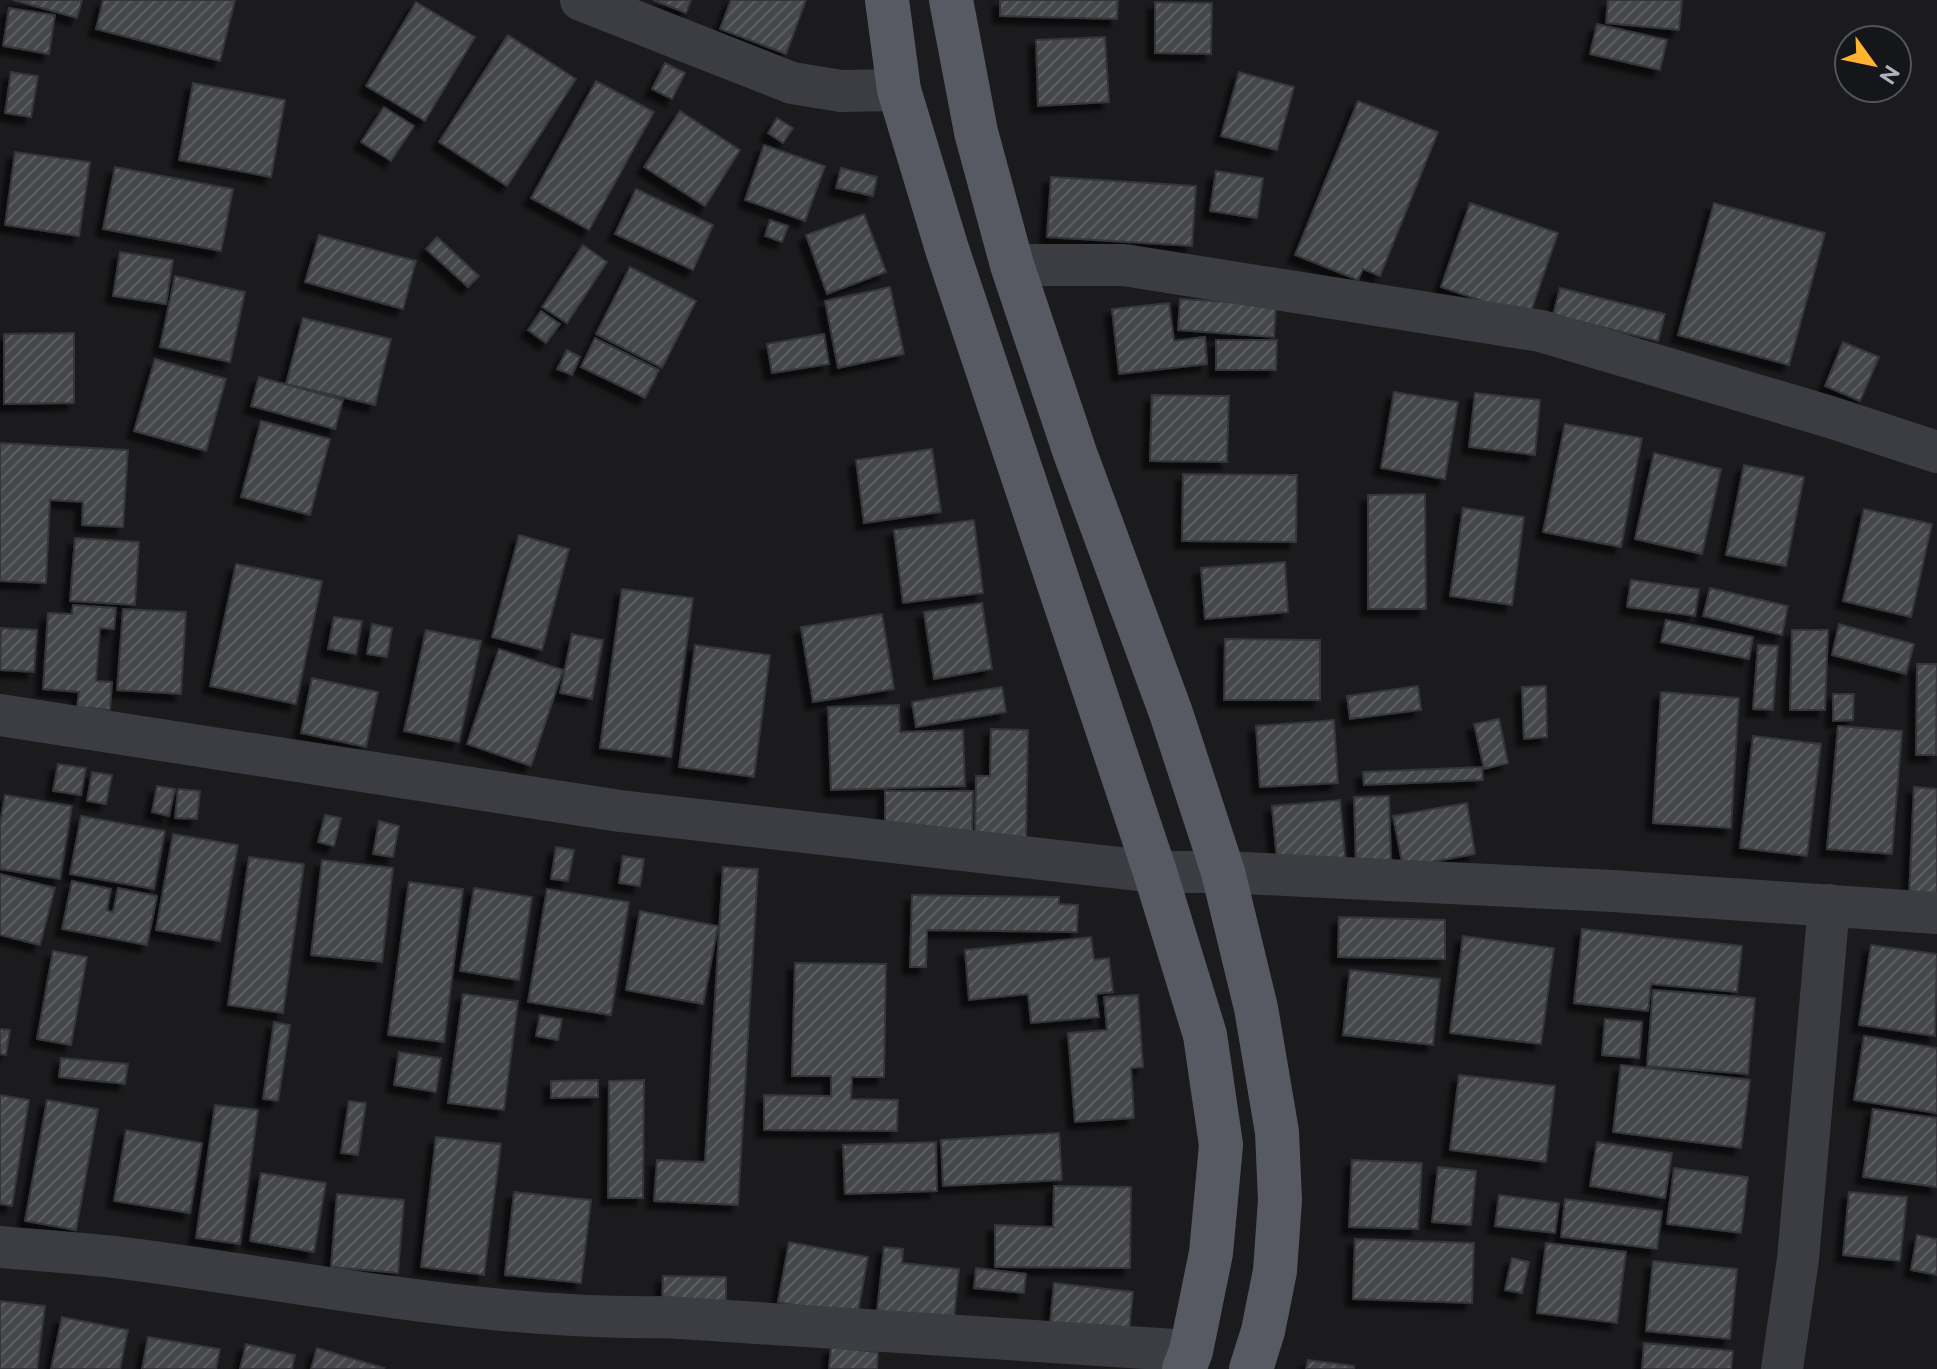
<svg xmlns="http://www.w3.org/2000/svg" width="1937" height="1369" viewBox="0 0 1937 1369" font-family="Raleway,sans-serif">
<style>
.building{fill:url(#building-hatch);stroke:#34353a;stroke-width:2;filter:url(#shadow)}
.lines{fill:none;stroke-linecap:round;stroke-linejoin:round}
.minor{stroke:#3b3d43;stroke-width:42}
.major{stroke:#575a62;stroke-width:44}
</style>
<defs>
<pattern id="building-hatch" width="6" height="6" patternUnits="userSpaceOnUse" patternTransform="scale(2)"><rect width="6" height="6" fill="#44464a"/><path d="M-1 1l2-2M0 6l6-6M5 7l2-2" fill="none" stroke="#5c5e62"/></pattern>
<filter id="shadow"><feDropShadow dx="-7" dy="7" stdDeviation="2" flood-color="#0009"/></filter>
</defs>
<rect width="100%" height="100%" fill="#1b1b1d"/>
<path class="building" d="M 13,0 L 82,0 L 77,18 Z
M 103,0 L 235,0 L 220,61 L 96,29 Z
M 653,0 L 691,0 L 686,13 Z
M 731,0 L 806,0 L 786,54 L 720,29 Z
M 1000,0 L 1118,0 L 1117,19 L 1000,16 Z
M 1608,0 L 1682,0 L 1679,30 L 1606,23 Z
M 416,2 L 475,37 L 425,121 L 366,86 Z
M 1155,2 L 1212,3 L 1211,54 L 1155,53 Z
M 9,8 L 55,15 L 49,54 L 3,46 Z
M 1597,24 L 1667,40 L 1660,70 L 1590,54 Z
M 508,35 L 576,79 L 507,186 L 439,142 Z
M 1105,37 L 1109,102 L 1038,106 L 1036,40 Z
M 665,63 L 685,73 L 672,99 L 652,89 Z
M 11,72 L 38,76 L 31,117 L 5,113 Z
M 1239,72 L 1294,87 L 1277,150 L 1221,136 Z
M 596,81 L 654,112 L 589,230 L 531,198 Z
M 193,83 L 285,100 L 271,177 L 179,160 Z
M 1358,101 L 1438,132 L 1380,276 L 1363,269 L 1358,280 L 1295,255 Z
M 384,107 L 414,126 L 391,161 L 361,142 Z
M 680,111 L 740,150 L 705,206 L 644,167 Z
M 777,118 L 793,128 L 783,143 L 768,133 Z
M 764,145 L 825,166 L 805,221 L 745,200 Z
M 15,152 L 90,162 L 79,236 L 5,225 Z
M 115,167 L 233,189 L 221,251 L 103,229 Z
M 841,168 L 877,177 L 873,196 L 836,188 Z
M 1216,171 L 1263,178 L 1257,218 L 1210,211 Z
M 1051,177 L 1196,186 L 1192,246 L 1047,237 Z
M 636,189 L 713,225 L 693,270 L 615,234 Z
M 1470,203 L 1558,233 L 1529,317 L 1441,287 Z
M 1714,203 L 1825,233 L 1789,365 L 1678,335 Z
M 864,214 L 886,272 L 827,294 L 806,235 Z
M 770,220 L 788,226 L 782,242 L 765,236 Z
M 319,235 L 416,261 L 403,309 L 305,282 Z
M 437,237 L 479,276 L 468,287 L 426,249 Z
M 583,245 L 607,262 L 567,323 L 542,307 Z
M 120,252 L 173,260 L 166,304 L 113,296 Z
M 630,267 L 696,301 L 662,368 L 596,334 Z
M 175,276 L 245,292 L 230,362 L 160,347 Z
M 890,287 L 904,354 L 838,368 L 825,301 Z
M 1560,288 L 1665,314 L 1658,341 L 1553,315 Z
M 1180,299 L 1276,305 L 1274,337 L 1178,330 Z
M 1169,303 L 1174,341 L 1205,337 L 1207,364 L 1119,374 L 1112,309 Z
M 541,311 L 560,324 L 546,343 L 528,330 Z
M 303,318 L 391,339 L 375,405 L 286,384 Z
M 74,333 L 74,403 L 4,404 L 4,334 Z
M 824,334 L 829,364 L 772,373 L 767,344 Z
M 595,338 L 659,370 L 645,398 L 581,367 Z
M 1216,340 L 1277,340 L 1276,370 L 1216,370 Z
M 1843,342 L 1879,357 L 1860,401 L 1825,386 Z
M 567,350 L 580,357 L 572,375 L 557,369 Z
M 155,359 L 226,379 L 206,451 L 134,431 Z
M 259,377 L 343,400 L 335,429 L 251,406 Z
M 1394,392 L 1458,402 L 1445,479 L 1381,468 Z
M 1475,393 L 1540,400 L 1535,455 L 1469,447 Z
M 1152,395 L 1229,396 L 1227,462 L 1150,461 Z
M 261,421 L 330,439 L 310,515 L 241,497 Z
M 1565,424 L 1642,438 L 1621,547 L 1543,532 Z
M 0,443 L 128,450 L 123,527 L 82,525 L 83,502 L 50,500 L 46,583 L 0,581 Z
M 932,449 L 941,512 L 864,523 L 856,460 Z
M 1654,453 L 1721,469 L 1702,554 L 1635,539 Z
M 1744,465 L 1804,477 L 1786,566 L 1726,555 Z
M 1183,474 L 1297,475 L 1296,542 L 1182,541 Z
M 1425,494 L 1426,609 L 1368,609 L 1368,495 Z
M 1463,508 L 1524,517 L 1512,605 L 1450,596 Z
M 1864,509 L 1932,524 L 1911,617 L 1843,601 Z
M 974,520 L 983,593 L 903,603 L 894,530 Z
M 519,535 L 569,549 L 542,650 L 492,637 Z
M 75,538 L 139,542 L 135,605 L 70,601 Z
M 1285,562 L 1288,612 L 1205,619 L 1201,568 Z
M 236,564 L 322,581 L 296,704 L 210,686 Z
M 1631,580 L 1699,589 L 1695,616 L 1627,607 Z
M 1710,588 L 1788,606 L 1782,635 L 1703,616 Z
M 622,589 L 693,598 L 671,757 L 600,748 Z
M 982,603 L 992,669 L 934,679 L 924,612 Z
M 73,605 L 116,608 L 114,629 L 100,628 L 96,681 L 112,682 L 110,710 L 77,707 L 79,692 L 43,689 L 48,613 L 72,614 Z
M 123,609 L 186,612 L 181,694 L 117,690 Z
M 882,614 L 894,689 L 813,702 L 801,627 Z
M 334,617 L 362,621 L 356,654 L 328,649 Z
M 1666,620 L 1753,637 L 1749,659 L 1661,642 Z
M 372,624 L 392,628 L 387,657 L 367,654 Z
M 1839,624 L 1914,644 L 1906,674 L 1832,655 Z
M 1,628 L 37,630 L 34,672 L 0,670 Z
M 426,630 L 481,641 L 459,742 L 404,731 Z
M 1792,630 L 1828,630 L 1825,710 L 1790,710 Z
M 572,634 L 603,640 L 592,699 L 560,693 Z
M 1225,639 L 1320,640 L 1320,700 L 1224,700 Z
M 695,645 L 770,655 L 754,777 L 679,767 Z
M 1758,645 L 1778,646 L 1773,710 L 1753,709 Z
M 499,649 L 563,670 L 531,766 L 467,744 Z
M 1917,664 L 1937,664 L 1936,755 L 1916,755 Z
M 312,678 L 378,692 L 366,747 L 301,733 Z
M 1418,686 L 1421,710 L 1350,719 L 1347,696 Z
M 1546,686 L 1547,737 L 1524,739 L 1522,687 Z
M 1002,687 L 1006,712 L 916,727 L 912,702 Z
M 1661,692 L 1739,698 L 1731,828 L 1653,823 Z
M 1833,694 L 1854,694 L 1853,720 L 1833,721 Z
M 899,705 L 900,732 L 963,730 L 965,786 L 831,790 L 828,707 Z
M 1499,719 L 1508,763 L 1484,769 L 1474,724 Z
M 1334,720 L 1338,783 L 1260,787 L 1256,726 Z
M 1838,726 L 1902,731 L 1892,854 L 1827,849 Z
M 991,729 L 1028,730 L 1026,838 L 975,837 L 976,776 L 990,776 Z
M 1753,736 L 1821,744 L 1807,856 L 1740,848 Z
M 58,764 L 86,768 L 81,795 L 53,791 Z
M 1482,767 L 1483,780 L 1364,785 L 1363,772 Z
M 92,772 L 112,775 L 106,804 L 87,801 Z
M 157,786 L 175,789 L 169,816 L 152,812 Z
M 1914,787 L 1937,789 L 1937,899 L 1909,898 Z
M 178,789 L 200,791 L 197,819 L 175,818 Z
M 885,791 L 973,791 L 972,836 L 885,836 Z
M 5,795 L 72,806 L 60,879 L 0,869 L 0,823 Z
M 1389,796 L 1391,863 L 1356,865 L 1354,797 Z
M 1340,800 L 1346,866 L 1278,872 L 1272,806 Z
M 1467,803 L 1475,854 L 1403,867 L 1393,816 Z
M 325,815 L 341,818 L 334,846 L 318,842 Z
M 81,816 L 165,831 L 154,889 L 70,874 Z
M 379,821 L 399,826 L 393,857 L 373,854 Z
M 173,834 L 238,845 L 220,941 L 156,930 Z
M 556,847 L 574,850 L 568,881 L 551,879 Z
M 623,856 L 644,859 L 640,886 L 619,883 Z
M 249,857 L 304,864 L 283,1013 L 228,1005 Z
M 322,860 L 393,868 L 382,962 L 311,955 Z
M 723,867 L 758,869 L 738,1205 L 654,1201 L 657,1160 L 705,1162 Z
M 0,874 L 55,888 L 40,945 L 0,935 Z
M 72,881 L 111,889 L 107,910 L 113,912 L 118,888 L 157,896 L 147,945 L 62,929 Z
M 409,882 L 463,889 L 444,1042 L 388,1035 Z
M 474,888 L 532,897 L 519,980 L 460,971 Z
M 547,889 L 629,902 L 611,1015 L 528,1002 Z
M 912,895 L 1059,897 L 1059,904 L 1078,905 L 1077,932 L 927,930 L 926,967 L 910,967 Z
M 640,911 L 718,926 L 703,1004 L 626,990 Z
M 1339,917 L 1445,920 L 1445,959 L 1338,957 Z
M 1582,929 L 1742,946 L 1737,992 L 1651,984 L 1648,1011 L 1574,1003 Z
M 1463,936 L 1554,948 L 1541,1044 L 1450,1033 Z
M 1091,937 L 1094,960 L 1109,958 L 1113,992 L 1096,994 L 1099,1017 L 1031,1023 L 1028,994 L 969,1000 L 965,950 Z
M 1871,945 L 1937,954 L 1935,1036 L 1859,1025 Z
M 53,951 L 87,957 L 71,1045 L 37,1039 Z
M 795,963 L 886,964 L 884,1077 L 852,1077 L 851,1099 L 898,1100 L 897,1131 L 764,1130 L 764,1095 L 831,1096 L 831,1076 L 792,1076 Z
M 1350,970 L 1440,979 L 1433,1045 L 1343,1035 Z
M 1653,990 L 1755,998 L 1748,1074 L 1647,1066 Z
M 463,994 L 518,1001 L 504,1110 L 448,1103 Z
M 1138,995 L 1143,1067 L 1131,1068 L 1134,1118 L 1075,1122 L 1068,1033 L 1107,1030 L 1104,997 Z
M 540,1015 L 562,1019 L 558,1040 L 536,1036 Z
M 1605,1019 L 1642,1022 L 1639,1058 L 1602,1055 Z
M 274,1022 L 290,1025 L 278,1101 L 263,1099 Z
M 0,1029 L 10,1030 L 6,1055 L 0,1054 Z
M 1864,1036 L 1937,1048 L 1937,1113 L 1854,1100 Z
M 399,1052 L 441,1058 L 436,1092 L 394,1085 Z
M 61,1058 L 128,1064 L 125,1084 L 59,1077 Z
M 1621,1065 L 1750,1080 L 1741,1148 L 1613,1132 Z
M 1459,1075 L 1555,1086 L 1546,1162 L 1450,1150 Z
M 598,1080 L 598,1097 L 551,1098 L 551,1081 Z
M 644,1080 L 643,1198 L 608,1198 L 609,1081 Z
M 0,1095 L 29,1100 L 12,1206 L 0,1204 Z
M 47,1100 L 98,1109 L 76,1230 L 25,1221 Z
M 349,1101 L 366,1103 L 358,1155 L 341,1153 Z
M 215,1105 L 258,1110 L 240,1244 L 196,1238 Z
M 1873,1109 L 1937,1118 L 1937,1187 L 1863,1177 Z
M 126,1130 L 202,1143 L 190,1213 L 114,1201 Z
M 1059,1133 L 1062,1180 L 943,1186 L 941,1140 Z
M 436,1137 L 501,1144 L 484,1275 L 421,1267 Z
M 936,1142 L 937,1191 L 845,1194 L 843,1145 Z
M 1597,1142 L 1672,1153 L 1665,1198 L 1590,1186 Z
M 1352,1160 L 1422,1163 L 1418,1229 L 1349,1227 Z
M 1438,1167 L 1476,1171 L 1471,1225 L 1432,1222 Z
M 1674,1168 L 1748,1177 L 1741,1233 L 1667,1224 Z
M 261,1173 L 326,1183 L 314,1252 L 250,1241 Z
M 1054,1186 L 1131,1187 L 1130,1268 L 995,1267 L 995,1225 L 1053,1227 Z
M 514,1192 L 591,1200 L 581,1283 L 505,1275 Z
M 1849,1192 L 1907,1197 L 1900,1261 L 1843,1255 Z
M 337,1194 L 404,1200 L 398,1273 L 331,1267 Z
M 1499,1195 L 1559,1203 L 1555,1233 L 1495,1226 Z
M 1565,1199 L 1662,1211 L 1657,1249 L 1561,1237 Z
M 1917,1235 L 1937,1239 L 1937,1275 L 1911,1270 Z
M 1355,1239 L 1474,1243 L 1472,1303 L 1353,1299 Z
M 789,1242 L 868,1257 L 857,1317 L 778,1302 Z
M 1546,1243 L 1626,1252 L 1617,1323 L 1537,1313 Z
M 884,1247 L 903,1249 L 902,1263 L 959,1269 L 953,1328 L 876,1321 Z
M 1512,1258 L 1529,1262 L 1522,1293 L 1505,1290 Z
M 1653,1261 L 1737,1269 L 1730,1339 L 1646,1331 Z
M 976,1268 L 1026,1274 L 1024,1293 L 974,1288 Z
M 663,1276 L 726,1277 L 726,1306 L 662,1305 Z
M 1054,1283 L 1133,1292 L 1128,1341 L 1049,1333 Z
M 0,1301 L 45,1306 L 37,1369 L 0,1369 Z
M 62,1317 L 128,1330 L 120,1369 L 51,1369 Z
M 148,1337 L 220,1349 L 216,1369 L 142,1369 Z
M 1644,1343 L 1733,1351 L 1731,1369 L 1642,1369 Z
M 246,1344 L 295,1355 L 292,1369 L 240,1369 Z
M 831,1347 L 878,1352 L 877,1369 L 829,1369 Z
M 317,1348 L 384,1368 L 383,1369 L 311,1369 Z
M 1308,1360 L 1354,1366 L 1354,1369 L 1306,1369 Z"/>
<g class="lines">
<path class="minor" d="M 581,0 L 792,83 L 841,91 L 899,90
M 1012,265 L 1124,265 L 1541,331 L 1830,417 L 1937,452
M 0,715 L 620,811 L 1155,872 L 1223,872 L 1612,891 L 1937,913
M 0,1247 C 38,1250 77,1253 115,1257 C 298,1280 480,1320 665,1317 L 1191,1351
M 1782,1369 L 1798,1259 L 1829,905"/>
<path class="major" d="M 887,0 L 899,90 L 947,249 L 1155,872 L 1205,1035 L 1221,1145 L 1211,1253 L 1191,1351 L 1184,1369
M 951,0 L 976,132 L 1012,265 L 1075,453 L 1171,713 L 1223,872 L 1256,1008 L 1277,1132 L 1280,1200 L 1275,1271 L 1263,1331 L 1251,1369"/>
</g>
<g transform="translate(1873 64) rotate(123)"><circle r="38" fill="#151619" stroke="#51545b" stroke-width="2"/>
<path d="M0-6L14 30L0 20L-14 30Z" fill="#ffb331"/>
<text y="-12" font-size="22" font-weight="bold" text-anchor="middle" fill="#acb2be">N</text>
</g>
</svg>
